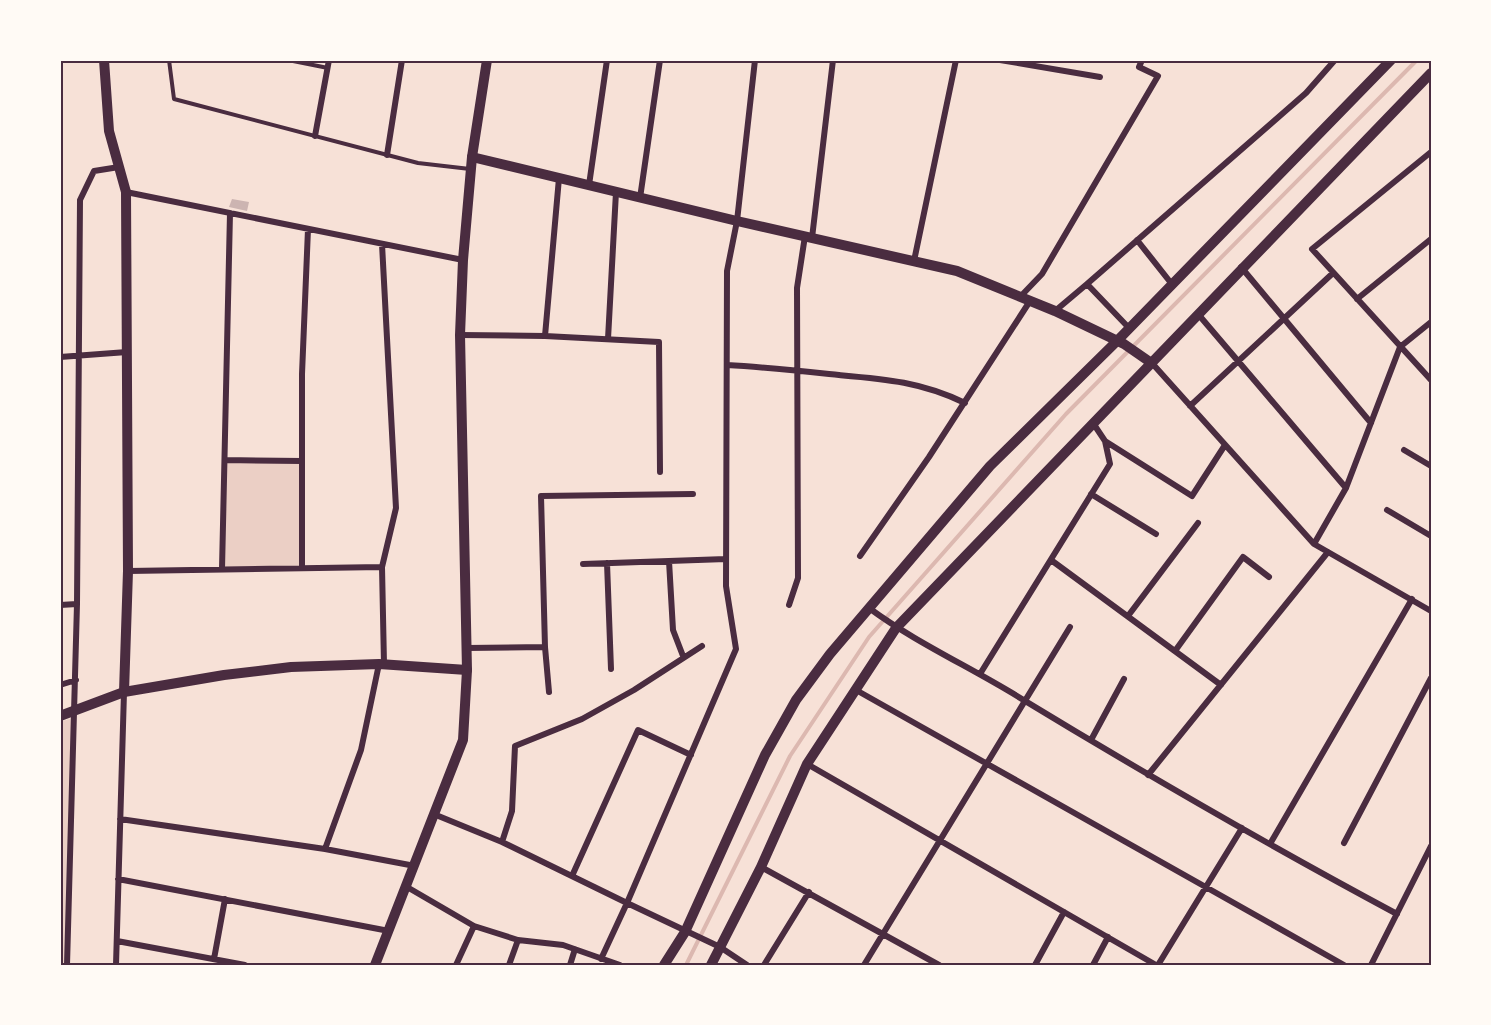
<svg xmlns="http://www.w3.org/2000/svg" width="1491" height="1025" viewBox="0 0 1491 1025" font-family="'Libre Baskerville',serif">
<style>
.green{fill:#ebcfc5}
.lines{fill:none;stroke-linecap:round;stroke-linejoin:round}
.stream{stroke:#dcb8b0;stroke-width:4}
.building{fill:#ccb4b1}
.service{stroke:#4a2c40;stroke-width:4}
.minor{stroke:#4a2c40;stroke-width:6}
.tertiary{stroke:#4a2c40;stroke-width:10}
.secondary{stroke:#4a2c40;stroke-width:10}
.neatline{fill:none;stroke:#4a2c40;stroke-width:2}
</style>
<rect width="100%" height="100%" fill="#f7e1d7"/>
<path class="green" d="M 225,460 L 302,461 L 302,567 L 222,569 Z
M 72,718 L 67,965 L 60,965 L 60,722 Z"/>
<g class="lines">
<path class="stream" d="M 686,965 L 790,756 L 869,637 L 1066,414 L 1417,60"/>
</g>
<path class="building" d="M 232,199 L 249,202 L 247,211 L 229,207 Z"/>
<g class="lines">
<path class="service" d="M 169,60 L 174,99 L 418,163 L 470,169
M 288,60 L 328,68"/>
<path class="minor" d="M 1000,60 L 1100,77
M 315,136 L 329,60
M 1431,152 L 1312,249 L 1431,380
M 387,155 L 402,60
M 589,185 L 607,60
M 126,192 L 463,260
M 640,198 L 660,60
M 812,238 L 833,60
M 1137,240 L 1171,283
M 382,244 L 396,508 L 382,567 L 384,664
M 914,261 L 956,60
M 1241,267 L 1371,423
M 1087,284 L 1306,93 L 1335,60
M 1020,297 L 1042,274 L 1158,76 L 1139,67 L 1142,60
M 1357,299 L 1431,239
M 1055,311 L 1087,284 L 1129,328
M 1198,314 L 1346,488
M 460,335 L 545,336 L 559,178
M 545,336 L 659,342 L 660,472
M 608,339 L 616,192
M 60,357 L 127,352
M 1151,362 L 1314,544 L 1431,611
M 727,365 C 765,367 801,371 839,375 C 885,379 922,382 965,403
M 1190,406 L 1333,273
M 1105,441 L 1192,496 L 1225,445
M 1404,450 L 1431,466
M 225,460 L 302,461
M 1091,494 L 1156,534
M 1387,510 L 1431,536
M 1314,544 L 1346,488 L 1400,347 L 1431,322
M 860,556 L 929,457 L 1030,301
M 1051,560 L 1221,685
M 669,561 L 673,630 L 683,656
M 607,563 L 611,669
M 583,564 L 726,559
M 302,567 L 302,374 L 308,229
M 222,569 L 230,213
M 128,571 L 382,567
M 60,605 L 77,604
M 789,605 L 798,578 L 797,288 L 805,236
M 869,608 C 915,642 968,666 1017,696 C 1142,772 1268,845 1397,914
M 1128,616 L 1198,523
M 545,647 L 541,496 L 693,494
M 467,648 L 545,647 L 549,692
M 1175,651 L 1243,557 L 1269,577
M 980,674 L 1110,464 L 1105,441 L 1093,423
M 60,685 L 76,680
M 856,690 L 1344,965
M 1091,740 L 1124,679
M 807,764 L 1156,965
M 1148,775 L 1328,552
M 436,815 L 502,842 L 512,811 L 515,746 L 582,719 L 634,690 L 702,646
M 120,819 L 325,849 L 361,750 L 379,664
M 502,842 L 627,903 L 601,959
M 1344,843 L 1431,678
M 1270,844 L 1412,599
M 325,849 L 415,866
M 761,867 L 939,965
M 572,876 L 638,730 L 691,755
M 118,879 L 389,931
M 407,887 L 474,926 L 518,940 L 563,945 L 620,965
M 117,941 L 245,965
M 214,959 L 225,899
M 67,965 L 77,604 L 80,200 L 94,171 L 119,167
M 116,965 L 124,692
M 456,965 L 474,926
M 509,965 L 518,940
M 570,965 L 575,949
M 747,965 L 720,947 L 627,903 L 736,649 L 726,586 L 727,271 L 737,221 L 755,60
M 764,965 L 809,892
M 864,965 L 1070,627
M 1035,965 L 1064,912
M 1093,965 L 1108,937
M 1158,965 L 1242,828
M 1371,965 L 1431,846"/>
<path class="tertiary" d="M 104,60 L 109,131 L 126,192 L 128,571 L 124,692
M 472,157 L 737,221 L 957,271 L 1055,311 L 1124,344 L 1150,362
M 60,716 L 124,692 L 224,675 L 291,667 L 379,664 L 467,670"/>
<path class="secondary" d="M 375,965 L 463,740 L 467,670 L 460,335 L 463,260 L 472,157 L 487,60
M 664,965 L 685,932 L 765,755 L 796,700 L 830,654 L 990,466 L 1117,341 L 1391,60
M 711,965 L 761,867 L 807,764 L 896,628 L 1431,73"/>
</g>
<rect width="1491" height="1025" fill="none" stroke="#fffaf5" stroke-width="123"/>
<rect x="62" y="62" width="1368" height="902" class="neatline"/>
</svg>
